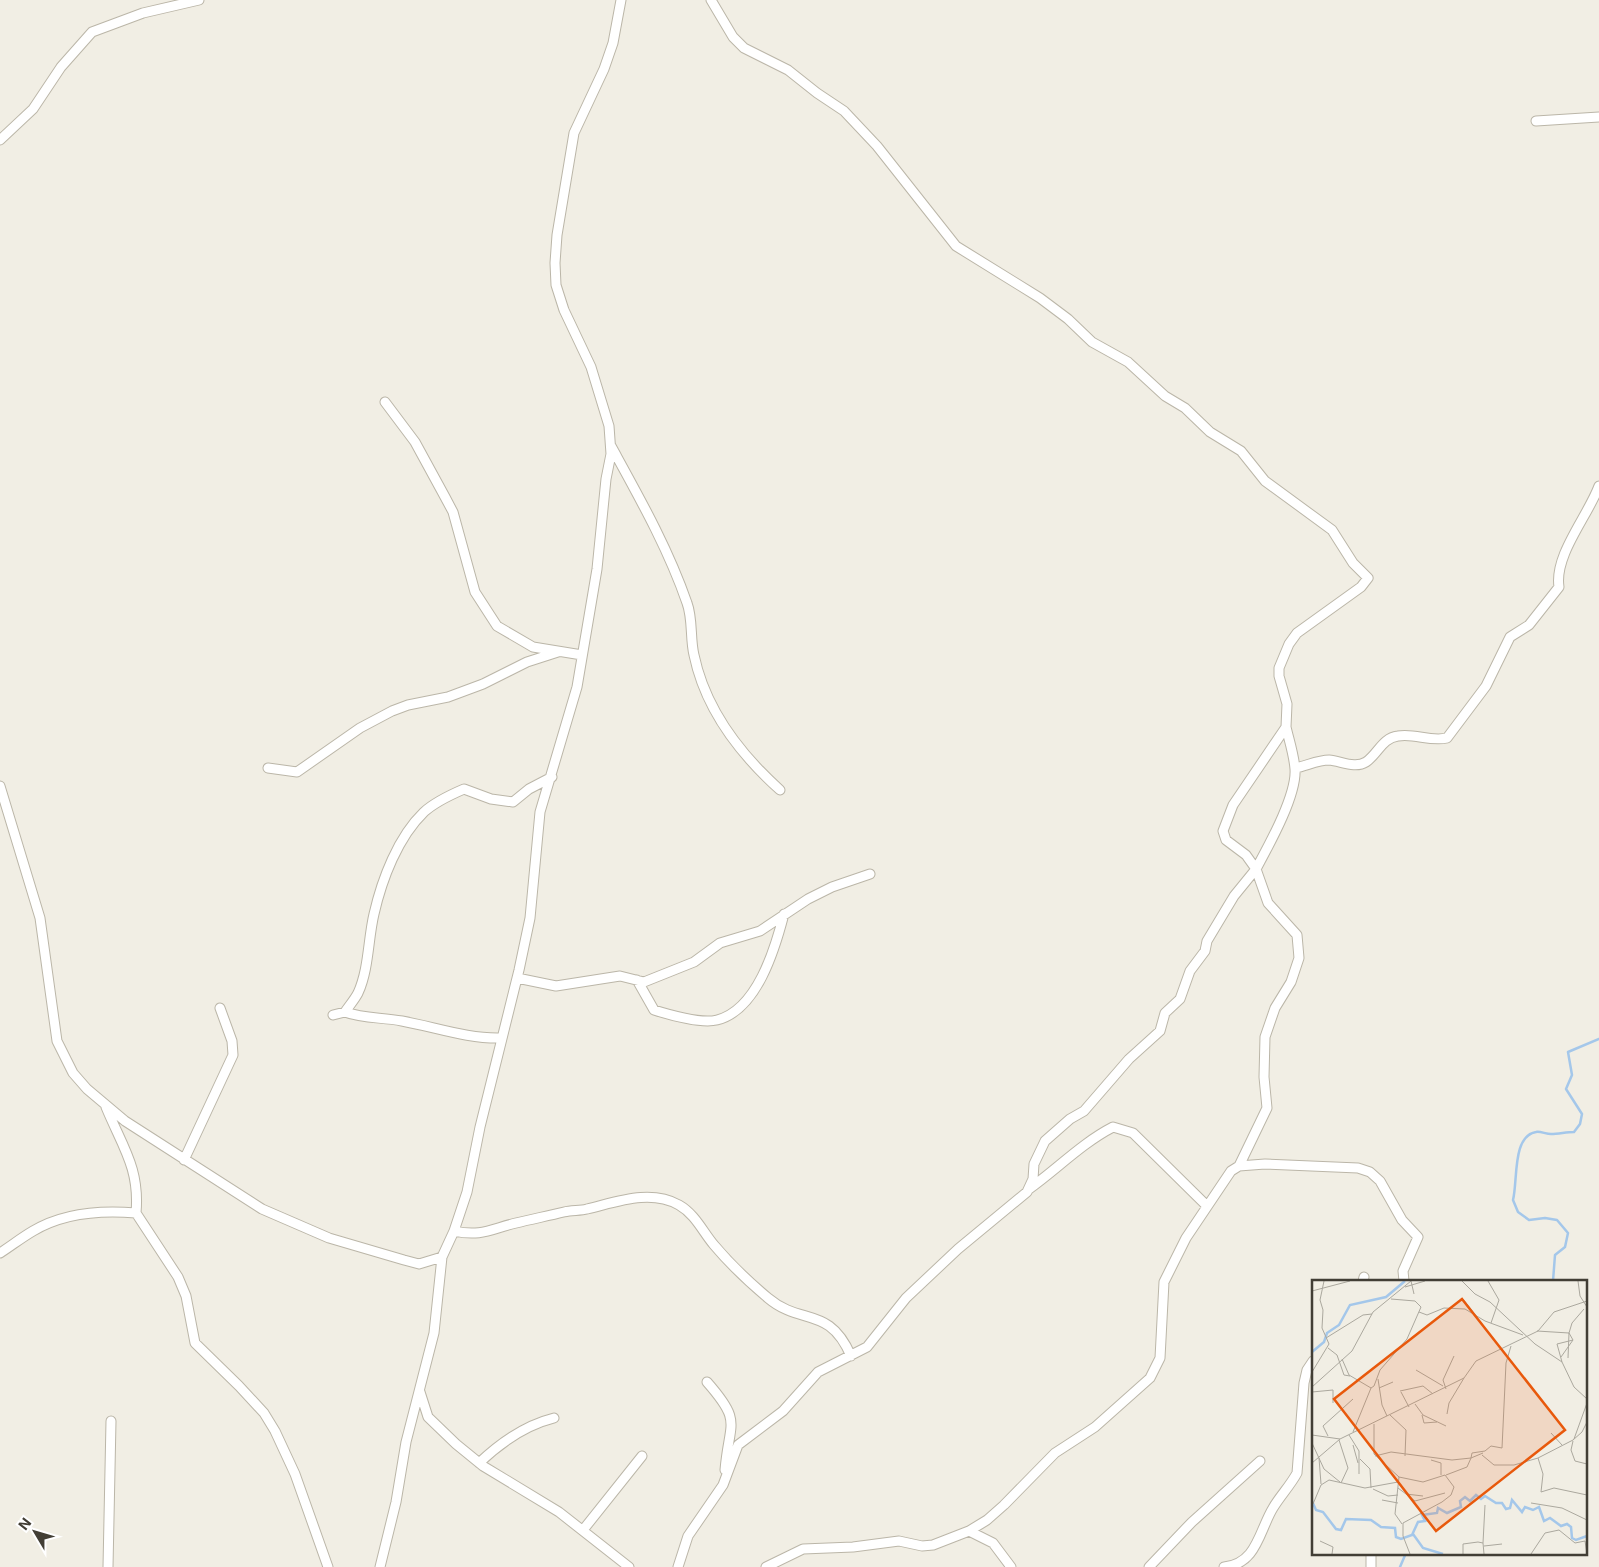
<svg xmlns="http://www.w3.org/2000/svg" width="1599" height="1567" viewBox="0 0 1599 1567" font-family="Inter,sans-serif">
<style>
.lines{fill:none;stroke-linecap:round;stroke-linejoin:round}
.stream{stroke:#a4c7ea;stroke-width:2.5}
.minor-casing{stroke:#bbb6a8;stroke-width:11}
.minor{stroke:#fff;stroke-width:9}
.inset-river{fill:none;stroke:#a4c7ea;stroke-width:2.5}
.inset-road{fill:none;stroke:#aba89e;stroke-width:1}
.view{fill:#e8590c;fill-opacity:0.15;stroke:#e8590c;stroke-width:2.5}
.inset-edge{fill:none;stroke:#423e35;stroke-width:2.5}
</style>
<rect width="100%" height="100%" fill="#f1eee4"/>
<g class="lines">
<path class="stream" d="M 1553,1281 L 1555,1255 L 1565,1247 L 1568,1233 L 1557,1220 L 1545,1218 L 1529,1220 L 1518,1212 L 1513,1200 C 1518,1180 1512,1136 1536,1132 C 1540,1131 1546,1134 1551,1134 C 1559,1134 1566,1132 1574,1132 L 1580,1124 L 1582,1114 L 1566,1089 L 1572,1075 L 1568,1052 L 1599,1039
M 1400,1567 L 1406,1553"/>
<g class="minor-casing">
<path id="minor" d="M 1536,121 L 1599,117
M 0,140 L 33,109 L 61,67 L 92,32 L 143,13 L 199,0
M 385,402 L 415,442 L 445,497 L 453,512 L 475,592 L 497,626 L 533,647 L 582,655
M 611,446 C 639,497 668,548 687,603 C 693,619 690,639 694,655 C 705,708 740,754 780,790
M 268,768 L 297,772 L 360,728 L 392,711 L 408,705 L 448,697 L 483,684 L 527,662 L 558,652
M 1295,768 C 1306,766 1318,760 1329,760 C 1341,761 1355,769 1366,762 C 1378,754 1382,738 1398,736 C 1415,733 1430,742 1447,738 L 1486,686 L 1510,637 L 1529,625 L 1559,587 C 1554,555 1588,516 1599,486
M 0,786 L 40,918 L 57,1041 L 73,1073 L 87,1089 L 125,1121 L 262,1209 L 329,1238 L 404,1260 L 419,1264 L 442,1257
M 517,978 L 556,986 L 620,976 L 644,982 L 694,962 L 720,943 L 760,931 L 808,899 L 832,887 L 870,874
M 637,980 L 654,1010 C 670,1015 701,1024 717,1020 C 757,1010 775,949 784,914
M 345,1012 C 364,1019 382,1017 402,1021 C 435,1027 468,1039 501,1038
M 333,1015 L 345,1012 C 349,1006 355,999 358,993 C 369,969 368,939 374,914 C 382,879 398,837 424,812 C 435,802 450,795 464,789 L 491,799 L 513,802 L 529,789 L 552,777
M 184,1160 L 233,1055 L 232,1041 L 220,1008
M 1239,1166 L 1267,1108 L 1264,1077 L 1265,1037 L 1275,1008 L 1291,982 L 1299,958 L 1297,935 L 1268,903 L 1256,869 C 1269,845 1297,795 1295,769 C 1294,755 1289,740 1286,727
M 1029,1189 C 1057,1169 1082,1143 1113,1127 L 1133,1133 L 1207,1206
M 136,1213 L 178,1277 L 186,1296 L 195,1343 L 239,1386 L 264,1413 L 275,1431 L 295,1474 L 328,1567
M 454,1231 C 481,1237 491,1229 516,1223 C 532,1219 548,1216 564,1212 C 572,1210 580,1211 587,1209 C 617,1202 650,1189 679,1205 C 695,1214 703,1232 714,1245 C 730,1264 749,1282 768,1298 C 801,1326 829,1305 851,1356
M 0,1253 C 11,1246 21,1238 33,1231 C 63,1213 101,1210 136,1213 C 140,1168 122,1146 106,1107
M 1363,1281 L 1364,1277
M 707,1382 C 743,1423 729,1421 725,1470
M 420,1392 L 428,1417 L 456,1444 L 483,1466 L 559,1512 L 629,1567
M 479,1463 C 500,1443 526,1425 554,1418
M 583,1530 L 642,1456
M 969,1531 L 987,1520 L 1004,1505 L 1055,1453 L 1095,1427 L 1150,1378 L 1160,1358 L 1164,1282 L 1186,1238 L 1231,1171 L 1239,1166 L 1265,1164 L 1358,1168 L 1370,1172 L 1380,1181 L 1402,1220 L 1418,1237 L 1403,1271 L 1404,1281
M 108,1567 L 111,1421
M 380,1567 L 396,1502 L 406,1442 L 434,1333 L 442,1257 L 454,1231 L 467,1192 L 480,1127 L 519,970 L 530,918 L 540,812 L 577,687 L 597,569 L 606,479 L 611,454 L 609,426 L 591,367 L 564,310 L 556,285 L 555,263 L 557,235 L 574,133 L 604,69 L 613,43 L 621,0
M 678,1567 L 688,1536 L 723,1485 L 738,1445 L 783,1411 L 818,1372 L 867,1347 L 906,1298 L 958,1249 L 1027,1192 L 1033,1179 L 1034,1164 L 1045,1141 L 1070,1119 L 1084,1111 L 1129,1059 L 1160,1031 L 1165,1013 L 1180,999 L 1190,971 L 1205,951 L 1207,941 L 1234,896 L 1256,869 L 1246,855 L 1226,840 L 1223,831 L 1233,805 L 1286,727 L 1287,704 L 1279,676 L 1279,668 L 1289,644 L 1297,633 L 1361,587 L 1368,578 L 1353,563 L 1332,530 L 1265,481 L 1241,451 L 1210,432 L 1185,408 L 1165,396 L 1128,362 L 1092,342 L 1068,319 L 1040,298 L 956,246 L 877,146 L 844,111 L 817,93 L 788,70 L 744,48 L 733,37 L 711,0
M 766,1567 L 803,1549 L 853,1547 L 899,1541 L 922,1546 L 933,1545 L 969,1531 L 993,1543 L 1011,1567
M 1149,1567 L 1192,1522 L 1260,1461
M 1224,1567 C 1257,1564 1259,1531 1273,1508 C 1280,1496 1290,1486 1297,1473 L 1304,1383 L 1307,1370 L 1313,1361
M 1371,1567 L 1371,1553"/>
</g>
<use href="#minor" class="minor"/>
</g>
<g transform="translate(1312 1280)">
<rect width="275" height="275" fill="#f1eee4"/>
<path class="inset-river" d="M 0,72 L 12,62 L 15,53 L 27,45 L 38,25 L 74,17 L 93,1M 0,221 L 4,230 L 11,232 L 24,249 L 29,250 L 34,239 L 59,240 L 69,247 L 83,248 L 84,257 L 89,259 L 100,255 L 106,242 L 113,241 L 110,235 L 125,233 L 126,228 L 135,233 L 149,227 L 148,221 L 153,217 L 158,221 L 164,215 L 169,219 L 173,216 L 184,223 L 190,223 L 194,229 L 198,228 L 200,220 L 210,232 L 213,227 L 221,230 L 227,227 L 232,241 L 238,238 L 249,246 L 255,244 L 259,247 L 260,258 L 264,260 L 275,256M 101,254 L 111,268 L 131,274"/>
<path class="inset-road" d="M 150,1 L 163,14 L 178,22 L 223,64 L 250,82 L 262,107 L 275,119M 176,1 L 187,20 L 179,43M 266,1 L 268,16 L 275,27M 93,7 L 113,1M 0,11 L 38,1M 151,19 L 165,37M 107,32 L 115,35 L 132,28 L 153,29 L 173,41 L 211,55M 225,51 L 257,53 L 260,43 L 272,29M 14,58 L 51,35 L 60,34M 16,68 L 25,75 L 32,95 L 38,96M 249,77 L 261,60M 256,78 L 257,53M 30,79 L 37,95 L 59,108 L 62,106 L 68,90 L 95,59 L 109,27 L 103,21 L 79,19M 250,82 L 245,64 L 261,60 L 257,53M 104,90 L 131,106M 0,92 L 17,64 L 10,48 L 11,30 L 8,20 L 12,1M 66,99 L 70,125 L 75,136M 0,107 L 40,71 L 61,32 L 99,1 L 102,14M 67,108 L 81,102M 134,109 L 131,100 L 142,76M 88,111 L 111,106 L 121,114M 0,112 L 21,110 L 21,123M 89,112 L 97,127M 103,124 L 111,135 L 134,146M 135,134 L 137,123 L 152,98M 78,135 L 94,150 L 93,176M 110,135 L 112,143 L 125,142M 62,144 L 62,174 L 87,197 L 83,234 L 90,244M 41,152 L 59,108M 239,153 L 250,165M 0,155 L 28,159M 37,155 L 47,171 L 47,194M 16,156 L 11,146 L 41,119M 262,159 L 275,123M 27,160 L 36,188 L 29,203M 261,161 L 259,170 L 263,181 L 275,184M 0,163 L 12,189 L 28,202M 41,165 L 46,183M 170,175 L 182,185 L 202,185 L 226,178 L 261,160 L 270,152 L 275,142M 63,176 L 79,172 L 140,180 L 159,178 L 160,173 L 173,171 L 179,166 L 190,168 L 194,83 L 199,66M 7,178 L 9,204M 226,178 L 231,194 L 229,212 L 242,208 L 275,215M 48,179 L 58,189 L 59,208M 119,180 L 129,183 L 129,195M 0,183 L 28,159 L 152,98 L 164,81 L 226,51 L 242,32 L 275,21M 134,195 L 155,187 L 159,178 L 171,173M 87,197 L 111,202 L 133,195 L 142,207 L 139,215 L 130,222 L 91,243 L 91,256 L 98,274M 86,208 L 94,214 L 111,216M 61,209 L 76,216 L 86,215M 94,214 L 103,221 L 133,213M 70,220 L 86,223M 219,223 L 250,228 L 275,240M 1,224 L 9,205 L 17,200 L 53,208 L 86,202M 8,261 L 21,267 L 20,274M 171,263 L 173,225M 172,266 L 190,264M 151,274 L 151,264 L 166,262 L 171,263 L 172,274M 219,274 L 233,253 L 247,250 L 263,263 L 273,261 L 275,274"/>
<path class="view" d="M 150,19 L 253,150 L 124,251 L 22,119 Z"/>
<rect width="275" height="275" class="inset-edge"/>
</g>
<g transform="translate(35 1532) rotate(308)" stroke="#ffffff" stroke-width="4" paint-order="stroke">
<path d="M0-4L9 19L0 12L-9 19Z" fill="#423e35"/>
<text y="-8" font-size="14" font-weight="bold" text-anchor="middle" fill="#423e35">N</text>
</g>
</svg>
